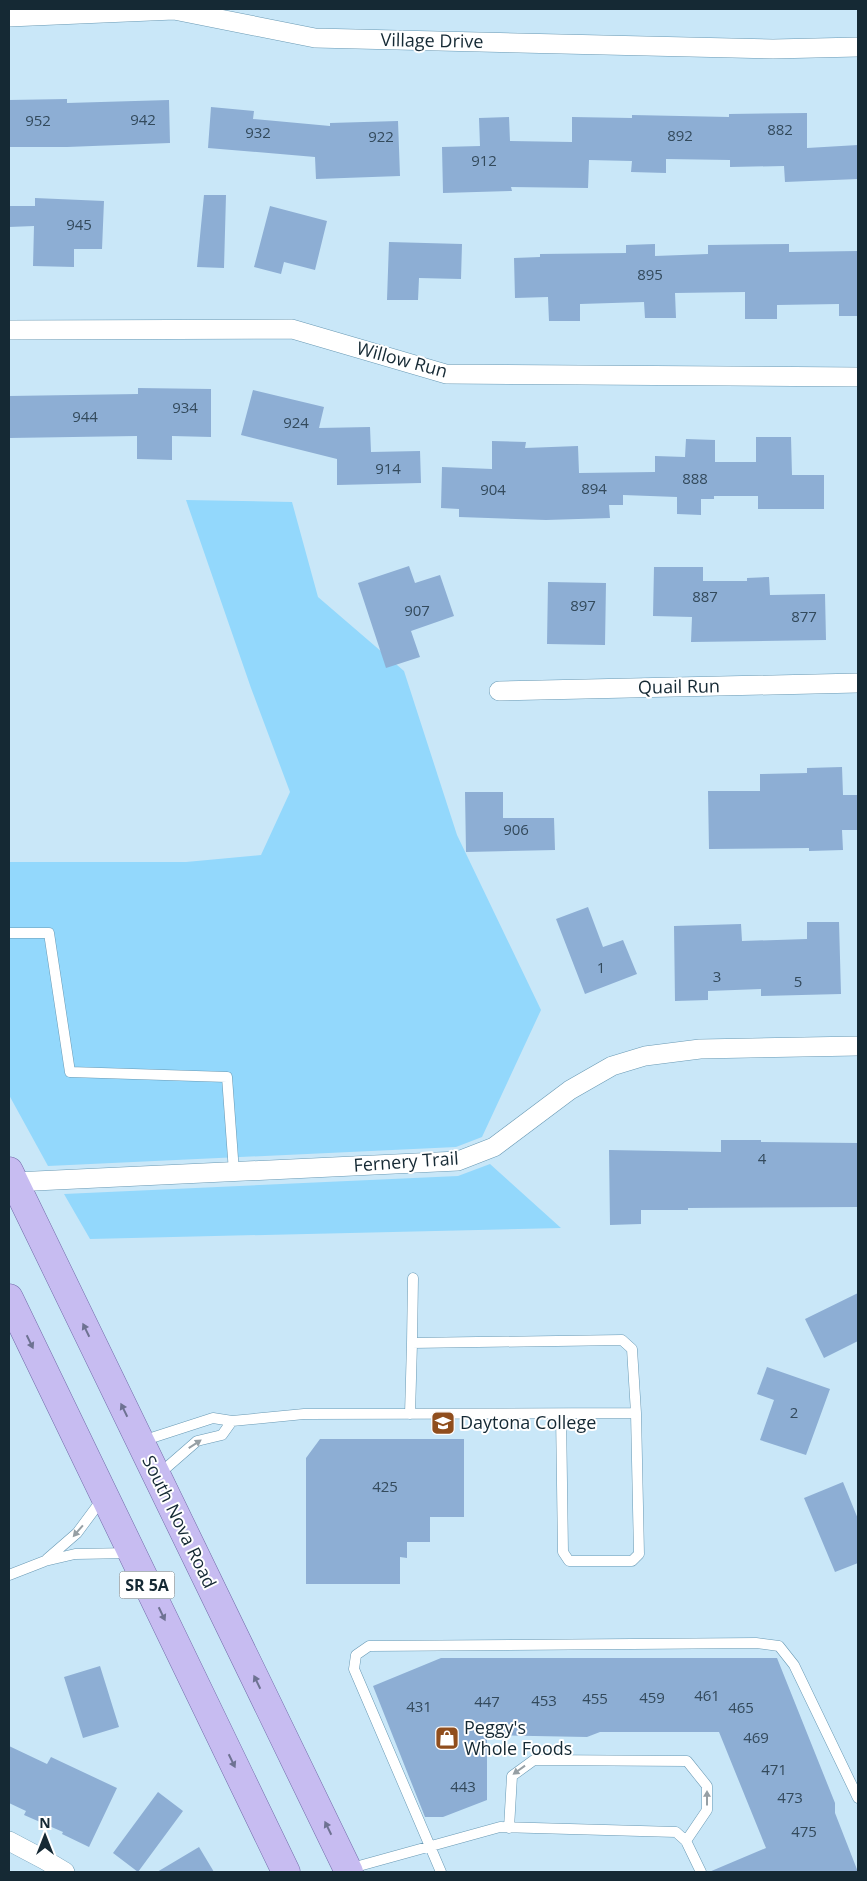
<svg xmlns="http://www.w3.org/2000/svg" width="867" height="1881" viewBox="0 0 867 1881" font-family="'Open Sans',sans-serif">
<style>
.green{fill:#93d8fc}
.building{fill:#8daed4}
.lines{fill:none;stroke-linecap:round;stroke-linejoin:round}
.lane-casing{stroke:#6899b4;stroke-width:11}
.street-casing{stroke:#6899b4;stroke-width:20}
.primary-casing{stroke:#716ba9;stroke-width:29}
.lane{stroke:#fff;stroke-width:10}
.street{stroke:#fff;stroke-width:19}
.primary{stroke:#c7bcf1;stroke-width:28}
.oneway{fill:#6e7292}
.oneway2{fill:#969fa4}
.labels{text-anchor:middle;stroke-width:4;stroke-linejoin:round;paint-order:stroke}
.number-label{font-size:15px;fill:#334a5c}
.shield{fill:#fff;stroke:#5b6971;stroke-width:1}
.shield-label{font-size:16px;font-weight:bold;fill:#152934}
.street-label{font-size:18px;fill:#152934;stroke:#fff}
.poi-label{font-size:18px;fill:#152934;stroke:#fff;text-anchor:start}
</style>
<rect width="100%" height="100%" fill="#c9e7f8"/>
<path class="green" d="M 186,500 L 292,502 L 318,597 L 404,671 L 457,835 L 541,1010 L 482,1137 L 456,1147 L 48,1166 L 9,1095 L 9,862 L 186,862 L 261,855 L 290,792 L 251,688 Z
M 490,1164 L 561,1228 L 90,1239 L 64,1194 L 458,1176 Z"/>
<path class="building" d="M 67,99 L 67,103 L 169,100 L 170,143 L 67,147 L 9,147 L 9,100 Z
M 211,107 L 254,111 L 253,119 L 330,126 L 330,123 L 398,121 L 400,176 L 316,179 L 315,157 L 208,148 Z
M 807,113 L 807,148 L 858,145 L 858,179 L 785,182 L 784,166 L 730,167 L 730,160 L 666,159 L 666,173 L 631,172 L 632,161 L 589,160 L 588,188 L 511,187 L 512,191 L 443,193 L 442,147 L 480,146 L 479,118 L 509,117 L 510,141 L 572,142 L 572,117 L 632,118 L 632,115 L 729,117 L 729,114 Z
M 204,195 L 226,195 L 224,268 L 197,267 Z
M 35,198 L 104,201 L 102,249 L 74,249 L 74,267 L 33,266 L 34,226 L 9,227 L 9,206 L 35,206 Z
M 270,206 L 327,221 L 315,270 L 284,262 L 281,274 L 254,267 Z
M 389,242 L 462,244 L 461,279 L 419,278 L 418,300 L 387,300 Z
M 655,244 L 655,256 L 708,254 L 708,245 L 789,244 L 789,252 L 858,251 L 858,316 L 839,316 L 839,304 L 777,305 L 777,319 L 745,319 L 745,292 L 675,293 L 676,318 L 645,318 L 644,302 L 580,304 L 580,321 L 549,321 L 548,297 L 515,298 L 514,258 L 540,257 L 540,254 L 626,253 L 626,245 Z
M 138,388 L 211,389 L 211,437 L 172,436 L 172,460 L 137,459 L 137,436 L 9,438 L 9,396 L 138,394 Z
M 253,390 L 324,407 L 319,428 L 370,427 L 371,452 L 420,451 L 421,483 L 337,485 L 337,459 L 241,435 Z
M 756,437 L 791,437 L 792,475 L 824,475 L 824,509 L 758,509 L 758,496 L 714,496 L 714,499 L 701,499 L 701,515 L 677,514 L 677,497 L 623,495 L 623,505 L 609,505 L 610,518 L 546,520 L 459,517 L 459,509 L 441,508 L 442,467 L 492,469 L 492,441 L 526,442 L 525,448 L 578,446 L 579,473 L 655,472 L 655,456 L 685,457 L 686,439 L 715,440 L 715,462 L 756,462 Z
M 409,566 L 415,583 L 440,575 L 454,616 L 411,631 L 420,657 L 386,668 L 358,583 Z
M 654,567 L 703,567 L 703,581 L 747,581 L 747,578 L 769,577 L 770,595 L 825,594 L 826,640 L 691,642 L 692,617 L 653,616 Z
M 548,582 L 606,583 L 605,645 L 547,644 Z
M 842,767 L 843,795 L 858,795 L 858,830 L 842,830 L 843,850 L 809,851 L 809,848 L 709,849 L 708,791 L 760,791 L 760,774 L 807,773 L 807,768 Z
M 465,792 L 503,792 L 503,818 L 554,818 L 555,850 L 466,852 Z
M 588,907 L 603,947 L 623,940 L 637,974 L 585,994 L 556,919 Z
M 807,922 L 839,922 L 841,994 L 761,996 L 761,989 L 708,991 L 708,1000 L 675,1001 L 674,926 L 741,924 L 742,941 L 807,939 Z
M 721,1140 L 761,1140 L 761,1142 L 858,1143 L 858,1207 L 688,1208 L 688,1210 L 641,1210 L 641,1224 L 610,1225 L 609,1150 L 721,1152 Z
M 858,1293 L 858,1341 L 824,1358 L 805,1319 Z
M 767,1367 L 830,1389 L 806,1455 L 760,1440 L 774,1400 L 757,1394 Z
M 320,1439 L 464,1439 L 464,1517 L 430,1517 L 430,1542 L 407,1542 L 407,1558 L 400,1557 L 400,1584 L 306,1584 L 306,1458 Z
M 843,1482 L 858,1519 L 858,1563 L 835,1572 L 804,1498 Z
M 441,1658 L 777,1658 L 835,1803 L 835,1813 L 858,1872 L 709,1872 L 766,1848 L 719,1732 L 600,1732 L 587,1737 L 487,1735 L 487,1800 L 443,1817 L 425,1817 L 373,1686 Z
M 100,1666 L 119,1727 L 83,1738 L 64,1677 Z
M 9,1746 L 47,1764 L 51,1757 L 117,1788 L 89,1847 L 62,1834 L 63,1832 L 24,1815 L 26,1811 L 9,1803 Z
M 158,1792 L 183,1811 L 138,1872 L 113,1853 Z
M 199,1847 L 214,1872 L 157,1872 Z"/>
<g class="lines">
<g class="lane-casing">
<path id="lane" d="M 9,933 L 49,933 L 70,1072 L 227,1077 L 234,1172
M 410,1414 L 412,1343
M 561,1414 L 563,1552 L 569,1561 L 632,1561 L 639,1554 L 636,1413
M 232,1421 L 304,1414 L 636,1413 L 632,1349 L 622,1340 L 412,1343 L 413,1278
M 142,1441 L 213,1418 L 232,1421 L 222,1435 L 197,1441 L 158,1475
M 47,1559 L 77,1533 L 103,1498
M 9,1575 L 45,1561 L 75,1554 L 131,1553
M 509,1828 L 512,1776 L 534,1760 L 687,1761 L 707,1786 L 707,1810 L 686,1841
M 348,1869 L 500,1827 L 676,1832 L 686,1841 L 701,1872
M 441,1872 L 354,1669 L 356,1655 L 369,1646 L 756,1643 L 779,1646 L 794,1665 L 858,1798"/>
</g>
<g class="street-casing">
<path id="street" d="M 9,17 L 174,10 L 315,38 L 773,49 L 858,47
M 9,330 L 292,329 L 446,374 L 858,377
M 499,691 L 858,683
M 14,1182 L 458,1161 L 494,1147 L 570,1090 L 612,1066 L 645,1056 L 700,1049 L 858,1046
M 9,1841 L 45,1860 L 65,1872"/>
</g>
<g class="primary-casing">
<path id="primary" d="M 9,1171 L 349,1872
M 9,1298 L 286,1872"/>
</g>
<use href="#lane" class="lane"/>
<use href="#street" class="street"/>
<use href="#primary" class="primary"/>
</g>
<defs><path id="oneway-solid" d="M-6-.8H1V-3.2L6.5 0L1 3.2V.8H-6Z" transform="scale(1.25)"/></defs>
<g class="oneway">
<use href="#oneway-solid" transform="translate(86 1330) rotate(-116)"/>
<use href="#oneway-solid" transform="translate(30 1342) rotate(64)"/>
<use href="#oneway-solid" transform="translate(124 1410) rotate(-116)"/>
<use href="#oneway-solid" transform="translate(162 1614) rotate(64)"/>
<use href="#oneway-solid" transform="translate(257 1682) rotate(-116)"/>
<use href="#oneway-solid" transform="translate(232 1761) rotate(64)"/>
<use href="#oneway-solid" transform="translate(328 1828) rotate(-116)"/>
</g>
<g class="oneway2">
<use href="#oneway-solid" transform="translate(195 1444) rotate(-33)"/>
<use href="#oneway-solid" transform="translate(78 1531) rotate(131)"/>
<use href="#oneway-solid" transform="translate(519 1770) rotate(144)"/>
<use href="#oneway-solid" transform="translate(707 1798) rotate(-90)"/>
</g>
<defs>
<g id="university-square" transform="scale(1.25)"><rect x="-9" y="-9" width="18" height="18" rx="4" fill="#904e1d" stroke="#fff"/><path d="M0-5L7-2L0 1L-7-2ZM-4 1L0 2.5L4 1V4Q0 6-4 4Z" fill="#fff"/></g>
<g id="shop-square" transform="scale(1.25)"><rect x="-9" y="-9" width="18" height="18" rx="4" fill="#904e1d" stroke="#fff"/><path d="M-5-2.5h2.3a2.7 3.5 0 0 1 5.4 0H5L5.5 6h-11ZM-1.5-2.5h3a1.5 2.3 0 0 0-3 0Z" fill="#fff"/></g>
</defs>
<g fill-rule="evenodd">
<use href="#university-square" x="443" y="1423"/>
<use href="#shop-square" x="447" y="1738"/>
</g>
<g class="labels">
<g class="number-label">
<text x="143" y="125">942</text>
<text x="38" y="126">952</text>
<text x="780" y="135">882</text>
<text x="258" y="138">932</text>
<text x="680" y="141">892</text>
<text x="381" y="142">922</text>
<text x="484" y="166">912</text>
<text x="79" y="230">945</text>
<text x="650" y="280">895</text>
<text x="185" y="413">934</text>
<text x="85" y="422">944</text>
<text x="296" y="428">924</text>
<text x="388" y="474">914</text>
<text x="695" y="484">888</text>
<text x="594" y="494">894</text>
<text x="493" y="495">904</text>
<text x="705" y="602">887</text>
<text x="583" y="611">897</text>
<text x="417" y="616">907</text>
<text x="804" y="622">877</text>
<text x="516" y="835">906</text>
<text x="601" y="973">1</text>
<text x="717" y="982">3</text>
<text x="798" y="987">5</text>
<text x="762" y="1164">4</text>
<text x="794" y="1418">2</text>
<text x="385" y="1492">425</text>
<text x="707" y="1701">461</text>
<text x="652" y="1703">459</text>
<text x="595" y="1704">455</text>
<text x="544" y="1706">453</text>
<text x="487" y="1707">447</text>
<text x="419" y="1712">431</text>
<text x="741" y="1713">465</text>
<text x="756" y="1743">469</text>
<text x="774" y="1775">471</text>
<text x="463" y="1792">443</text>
<text x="790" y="1803">473</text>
<text x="804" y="1837">475</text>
</g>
<rect class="shield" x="119.5" y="1571.5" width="55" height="27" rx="4"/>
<g class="shield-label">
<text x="147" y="1591">SR 5A</text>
</g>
<g class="street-label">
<text transform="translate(432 41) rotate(1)" y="6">Village Drive</text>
<text transform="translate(402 360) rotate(15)" y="6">Willow Run</text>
<text transform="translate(679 687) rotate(-1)" y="6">Quail Run</text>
<text transform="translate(406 1162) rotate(-4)" y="6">Fernery Trail</text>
<text transform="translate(179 1522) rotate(64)" y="6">South Nova Road</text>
</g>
<g class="poi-label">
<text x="460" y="1429">Daytona College</text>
<text x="464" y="1734">Peggy's<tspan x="464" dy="21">Whole Foods</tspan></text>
</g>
</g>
<rect width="867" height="1881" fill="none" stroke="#152934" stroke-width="20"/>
<g transform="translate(45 1836)" stroke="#ffffff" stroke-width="4" paint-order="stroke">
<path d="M0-4L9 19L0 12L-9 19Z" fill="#152934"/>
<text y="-8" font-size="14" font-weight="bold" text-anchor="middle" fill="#152934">N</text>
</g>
</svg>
